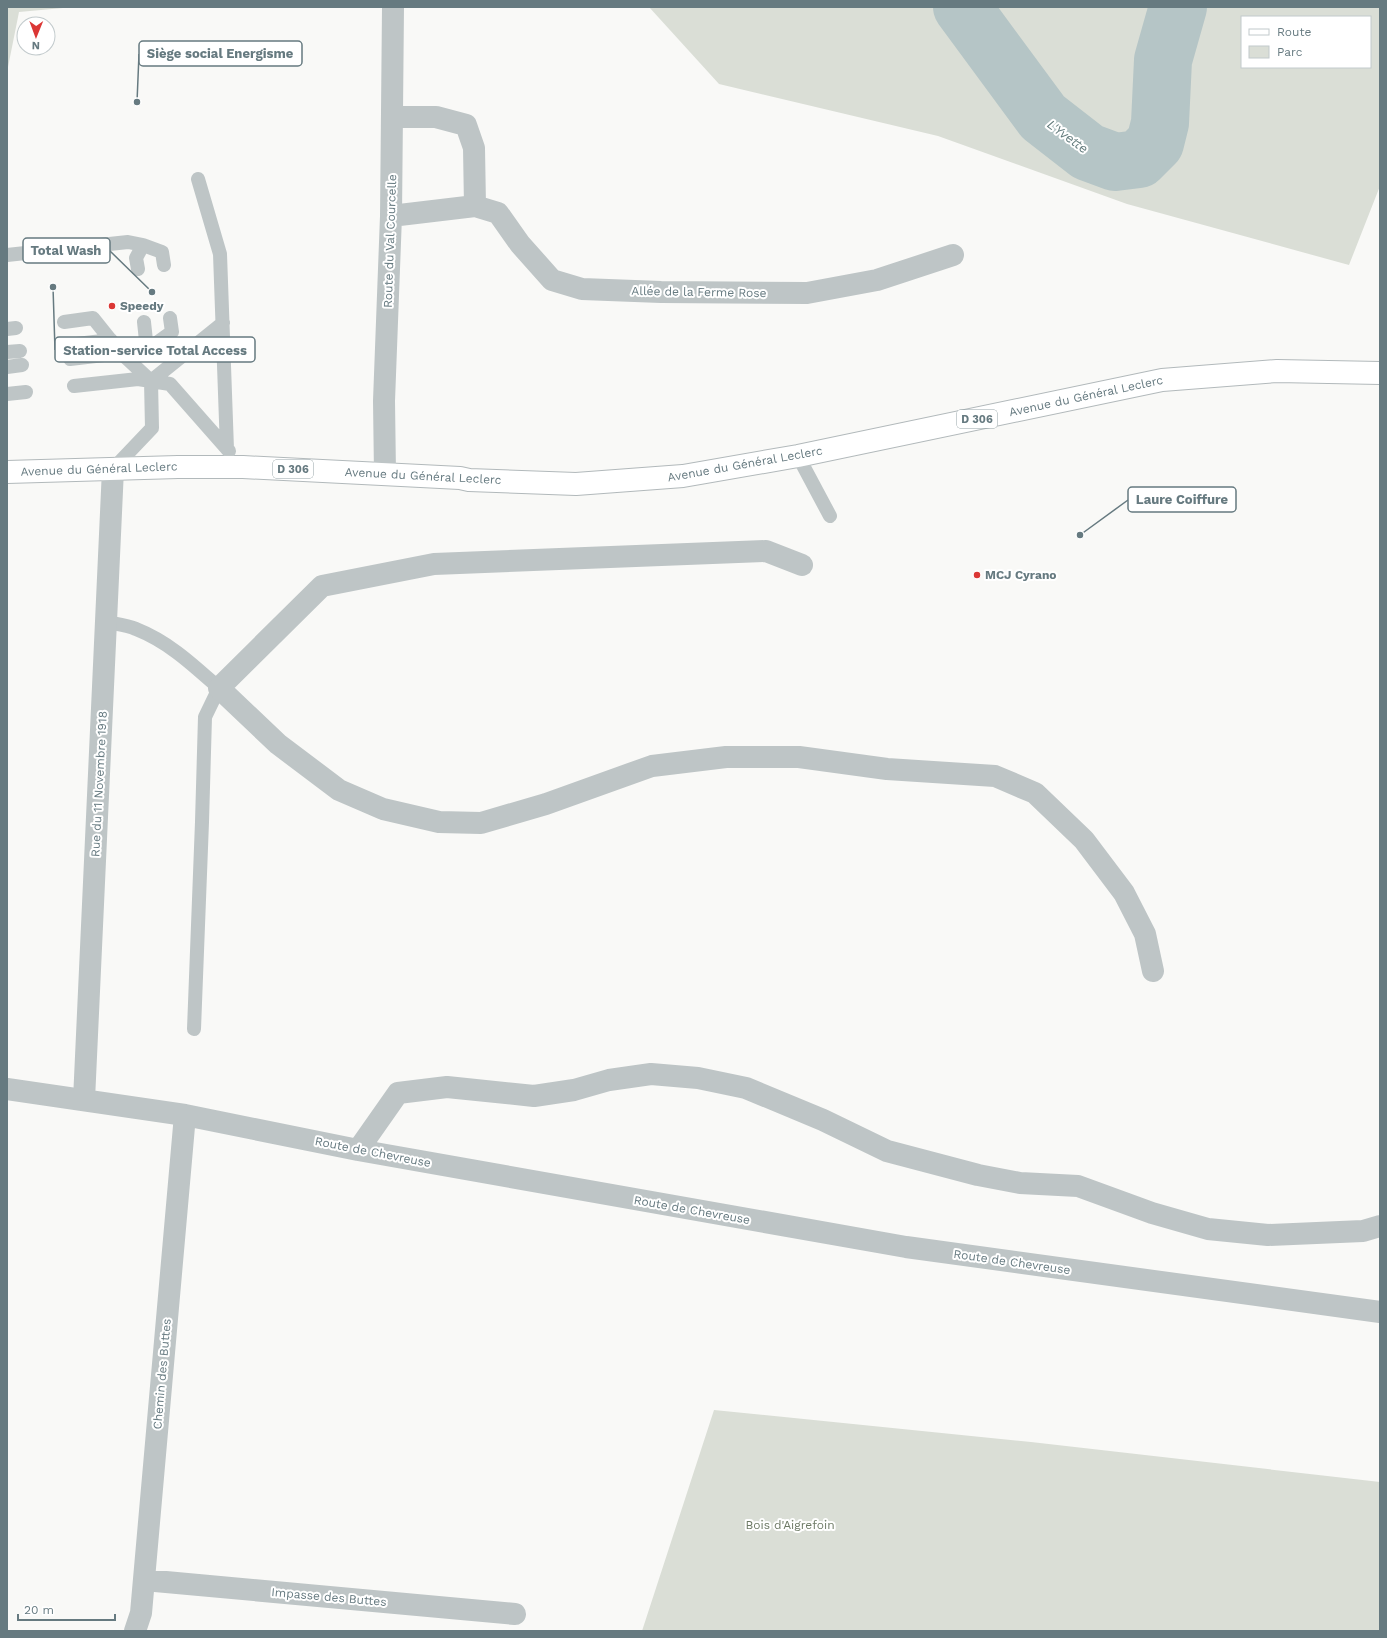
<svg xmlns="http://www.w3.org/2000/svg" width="1387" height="1638" viewBox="0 0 1387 1638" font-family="'Work Sans',sans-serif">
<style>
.green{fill:#daded6;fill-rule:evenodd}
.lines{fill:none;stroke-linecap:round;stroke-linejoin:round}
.river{stroke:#b5c5c6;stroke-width:58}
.primary-casing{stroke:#b2b9bb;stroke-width:24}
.lane{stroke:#bec5c6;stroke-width:14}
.street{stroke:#bec5c6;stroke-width:22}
.primary{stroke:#fff;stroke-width:22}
.poi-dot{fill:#db3735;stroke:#fff;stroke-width:1.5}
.labels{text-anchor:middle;stroke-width:4;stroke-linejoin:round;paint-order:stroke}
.shield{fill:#fff;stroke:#94a2a6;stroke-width:1}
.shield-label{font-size:11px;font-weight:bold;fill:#667a80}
.street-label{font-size:12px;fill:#667a80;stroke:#fff}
.poi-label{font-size:12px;font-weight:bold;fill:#667a80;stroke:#fff;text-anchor:start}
.park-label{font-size:12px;fill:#6c7964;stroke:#fff}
.water-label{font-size:13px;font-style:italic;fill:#60797a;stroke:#fff}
.leader{fill:none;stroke:#667a80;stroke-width:1.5}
.callout-dot{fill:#667a80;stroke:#fff;stroke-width:1.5}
.callout{fill:#fff;stroke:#667a80;stroke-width:1.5}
.callout-label{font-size:13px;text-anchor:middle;font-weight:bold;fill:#667a80}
</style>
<rect width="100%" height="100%" fill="#f9f9f7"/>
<path class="green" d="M 7,7 L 74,7 L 19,12 L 7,72 Z
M 649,7 L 1380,7 L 1380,186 L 1349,265 L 1127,204 L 938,136 L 719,84 ZM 1242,17 L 1370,17 L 1370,67 L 1242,67 Z
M 714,1410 L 1031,1442 L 1380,1482 L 1380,1631 L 642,1631 Z"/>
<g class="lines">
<path class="river" d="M 962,7 L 1043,117 L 1088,152 L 1115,162 L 1139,159 L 1155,143 L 1160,123 L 1163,60 L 1178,7"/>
<g class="primary-casing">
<path id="primary" d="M 7,472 L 178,467 L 243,467 L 460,478 L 469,480 L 576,484 L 683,476 L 798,456 L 1162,380 L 1277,371 L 1380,373"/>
</g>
<path class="lane" d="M 198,179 L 220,254 L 227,449
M 143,245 L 162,252 L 164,265
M 7,255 L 128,242 L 143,245 L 136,258 L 138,269
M 64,322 L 93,318 L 121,353 L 147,350 L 144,322
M 7,329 L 16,328
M 68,345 L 111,340
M 147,350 L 172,332 L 170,318
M 7,352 L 20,351
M 70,359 L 121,353 L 151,381 L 152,428 L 113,469
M 7,367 L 22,365
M 151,381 L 223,323
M 74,386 L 138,379 L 170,384 L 229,451
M 7,394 L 26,392
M 798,456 L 830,516
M 106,622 C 116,624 127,625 136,629 C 169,642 193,665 219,688 L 205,717 L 202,822 L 194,1029"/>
<path class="street" d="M 392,117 L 436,117 L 466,125 L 474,148 L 475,206
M 391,216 L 475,206 L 498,213 L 520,244 L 552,280 L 582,289 L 661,292 L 807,293 L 877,280 L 953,255
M 385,474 L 384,401 L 391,216 L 393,7
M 802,565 L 766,551 L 434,564 L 322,586 L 219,688 L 278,744 L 339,790 L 383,809 L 439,822 L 481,823 L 546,804 L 652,766 L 726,757 L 799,757 L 887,769 L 995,776 L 1035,793 L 1084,840 L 1124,893 L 1145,934 L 1153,971
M 7,1089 L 185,1115 L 358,1150 L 906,1247 L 1380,1312
M 84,1100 L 113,469
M 358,1150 L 398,1093 L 447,1087 L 534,1096 L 574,1090 L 609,1080 L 651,1074 L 698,1078 L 746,1088 L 823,1120 L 887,1151 L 978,1175 L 1020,1183 L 1078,1186 L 1152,1213 L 1208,1229 L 1268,1235 L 1363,1231 L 1380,1226
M 144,1580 L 515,1614
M 135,1631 L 141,1613 L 185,1115"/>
<use href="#primary" class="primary"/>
</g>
<g class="poi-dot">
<circle cx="112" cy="306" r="4"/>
<circle cx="977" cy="575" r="4"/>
</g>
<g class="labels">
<g class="shield">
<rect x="957" y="410" width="40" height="18" rx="3"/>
<rect x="273" y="460" width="40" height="18" rx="3"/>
</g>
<g class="shield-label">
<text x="977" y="423">D 306</text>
<text x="293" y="473">D 306</text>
</g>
<g class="street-label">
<text transform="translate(390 241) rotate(-88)" y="4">Route du Val Courcelle</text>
<text transform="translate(699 292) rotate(1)" y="4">Allée de la Ferme Rose</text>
<text transform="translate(1086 396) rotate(-12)" y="4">Avenue du Général Leclerc</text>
<text transform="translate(745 464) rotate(-10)" y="4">Avenue du Général Leclerc</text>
<text transform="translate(99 469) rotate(-2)" y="4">Avenue du Général Leclerc</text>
<text transform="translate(423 476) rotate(3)" y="4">Avenue du Général Leclerc</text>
<text transform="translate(99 784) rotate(-87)" y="4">Rue du 11 Novembre 1918</text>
<text transform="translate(373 1152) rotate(11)" y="4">Route de Chevreuse</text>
<text transform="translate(692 1210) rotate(10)" y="4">Route de Chevreuse</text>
<text transform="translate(1012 1262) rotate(8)" y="4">Route de Chevreuse</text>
<text transform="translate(162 1374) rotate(-85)" y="4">Chemin des Buttes</text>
<text transform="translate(329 1597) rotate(5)" y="4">Impasse des Buttes</text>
</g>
<g class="poi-label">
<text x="120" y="310">Speedy</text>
<text x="985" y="579">MCJ Cyrano</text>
</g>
<g class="park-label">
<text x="790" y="1529">Bois d'Aigrefoin</text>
</g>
<g class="water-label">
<text transform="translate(1068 136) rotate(36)" y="5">L'Yvette</text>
</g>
</g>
<path class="leader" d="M137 102L139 54M152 292L110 251M53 287L55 350M1080 535L1128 500"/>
<g class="callout-dot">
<circle cx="137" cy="102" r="4"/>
<circle cx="152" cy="292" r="4"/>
<circle cx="53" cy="287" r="4"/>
<circle cx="1080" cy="535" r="4"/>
</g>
<g class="callout">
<rect x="139" y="41" width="163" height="25" rx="4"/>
<rect x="23" y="238" width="87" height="25" rx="4"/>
<rect x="55" y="337" width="200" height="25" rx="4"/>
<rect x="1128" y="487" width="108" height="25" rx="4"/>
</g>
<g class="callout-label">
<text x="220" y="58">Siège social Energisme</text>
<text x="66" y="255">Total Wash</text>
<text x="155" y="355">Station-service Total Access</text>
<text x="1182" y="504">Laure Coiffure</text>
</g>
<rect width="1387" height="1638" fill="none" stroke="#667a80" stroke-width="16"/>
<rect x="1241" y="16" width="130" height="52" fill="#ffffff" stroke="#c2cacc"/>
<rect x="1249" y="29" width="20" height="6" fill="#ffffff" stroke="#c2cacc"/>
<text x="1277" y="36" font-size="12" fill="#667a80">Route</text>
<rect x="1249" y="46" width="20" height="12" fill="#daded6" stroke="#c2cacc"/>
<text x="1277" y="56" font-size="12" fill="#667a80">Parc</text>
<g transform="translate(36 36) rotate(181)"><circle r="19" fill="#ffffff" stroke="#c2cacc"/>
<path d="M0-3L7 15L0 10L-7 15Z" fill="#db3735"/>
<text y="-6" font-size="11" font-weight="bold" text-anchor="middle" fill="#667a80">N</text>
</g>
<path d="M18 1614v6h97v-6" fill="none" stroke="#667a80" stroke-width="2"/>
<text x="24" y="1614" font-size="12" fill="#667a80" stroke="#ffffff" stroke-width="3" paint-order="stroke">20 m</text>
</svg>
